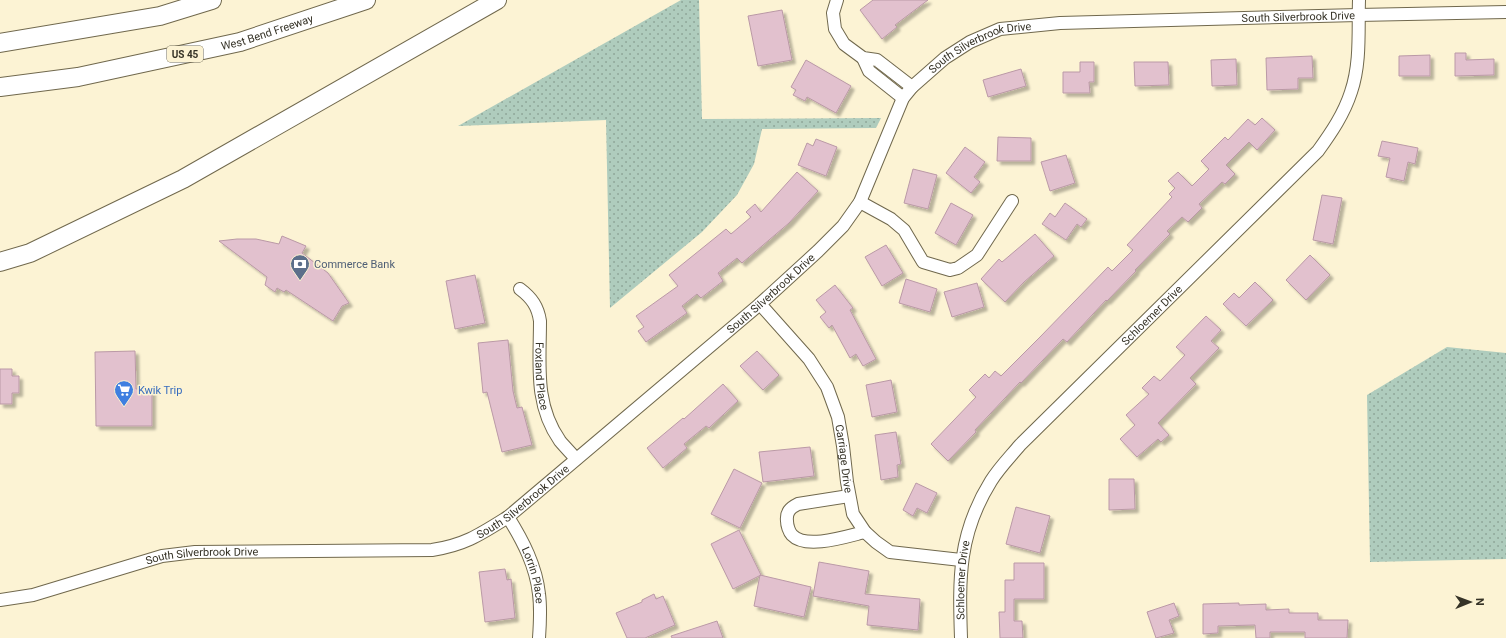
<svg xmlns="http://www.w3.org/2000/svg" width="1506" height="638" viewBox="0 0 1506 638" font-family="Roboto,sans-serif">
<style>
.park{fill:url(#park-dots)}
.building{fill:#e2c1ce;stroke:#ba99a6;filter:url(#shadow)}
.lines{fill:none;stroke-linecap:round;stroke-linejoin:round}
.minor-casing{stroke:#70684d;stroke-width:14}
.highway-casing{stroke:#70684d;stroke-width:20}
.minor{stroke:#fff;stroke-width:12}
.highway{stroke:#fff;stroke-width:18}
.labels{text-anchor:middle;stroke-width:3;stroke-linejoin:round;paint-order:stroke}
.shield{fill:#fcf3d4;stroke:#716c5a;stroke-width:1}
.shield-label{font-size:10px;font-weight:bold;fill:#353226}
.street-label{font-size:11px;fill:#353226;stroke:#fcf3d4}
.service-label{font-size:11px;fill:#4e5e75;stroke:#fcf3d4;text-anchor:start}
.shop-label{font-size:11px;fill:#366cbe;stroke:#fcf3d4;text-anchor:start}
</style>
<defs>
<pattern id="park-dots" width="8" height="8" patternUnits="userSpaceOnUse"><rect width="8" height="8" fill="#afccbd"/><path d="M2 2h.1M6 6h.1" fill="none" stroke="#8fa699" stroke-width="1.8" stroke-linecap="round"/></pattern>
<filter id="shadow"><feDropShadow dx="3.5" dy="3.5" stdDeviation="1" flood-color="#0004"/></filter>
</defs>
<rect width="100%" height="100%" fill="#fcf3d4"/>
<path class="park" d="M 681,0 L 699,0 L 702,119 L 881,118 L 876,128 L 762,129 L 754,164 L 737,195 L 702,232 L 610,308 L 606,120 L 458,126 Z
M 1447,347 L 1506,353 L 1506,559 L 1370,562 L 1367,395 Z"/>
<path class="building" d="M 873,0 L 928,0 L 895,25 L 897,27 L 882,39 L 860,10 Z
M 782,10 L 792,60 L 758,66 L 748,16 Z
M 1455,53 L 1466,53 L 1466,60 L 1494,59 L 1494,75 L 1455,76 Z
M 1430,55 L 1430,76 L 1399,76 L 1399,56 Z
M 1312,56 L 1313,78 L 1298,78 L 1298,89 L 1267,90 L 1266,58 Z
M 1236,59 L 1237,85 L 1212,86 L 1211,60 Z
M 806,60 L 851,86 L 836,113 L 807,97 L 805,101 L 793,95 L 796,90 L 791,87 Z
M 1080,62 L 1094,62 L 1094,82 L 1089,82 L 1090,93 L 1063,93 L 1063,72 L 1080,72 Z
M 1134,62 L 1168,62 L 1169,85 L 1135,86 Z
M 1021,69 L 1026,86 L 988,97 L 983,80 Z
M 1262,118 L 1275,130 L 1257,150 L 1249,142 L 1226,165 L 1235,174 L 1225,184 L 1222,182 L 1199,204 L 1202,208 L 1188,222 L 1182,217 L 1167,231 L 1170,234 L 1135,270 L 1136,271 L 1107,301 L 1106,300 L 1067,342 L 1063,339 L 1021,383 L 1020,382 L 975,430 L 976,432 L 948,461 L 931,444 L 976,397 L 969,390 L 985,374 L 989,378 L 995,371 L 1001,376 L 1040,337 L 1108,267 L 1112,271 L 1133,250 L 1127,245 L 1172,197 L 1169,194 L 1175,188 L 1168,181 L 1178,172 L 1192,186 L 1209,169 L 1201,161 L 1225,137 L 1228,140 L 1248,119 L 1255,125 Z
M 998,137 L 1031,138 L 1031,161 L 997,161 Z
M 816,139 L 837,147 L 826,176 L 798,165 L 807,143 L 813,146 Z
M 1382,141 L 1418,148 L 1415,164 L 1408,162 L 1404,181 L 1386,177 L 1390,158 L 1378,156 Z
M 965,147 L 985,162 L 974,177 L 980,182 L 971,193 L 946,173 Z
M 1066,155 L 1075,183 L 1050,191 L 1041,162 Z
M 913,169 L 937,175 L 928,209 L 904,203 Z
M 797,172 L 818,191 L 789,223 L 742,263 L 737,258 L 718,273 L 723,281 L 701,298 L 697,294 L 682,306 L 687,313 L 646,342 L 638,331 L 644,327 L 636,316 L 678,286 L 669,275 L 726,229 L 731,234 L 751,217 L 746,212 L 755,204 L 761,212 Z
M 1322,195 L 1342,198 L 1333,244 L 1313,240 Z
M 951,203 L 973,215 L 956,245 L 935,233 Z
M 1065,203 L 1087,219 L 1081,227 L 1077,224 L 1066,240 L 1042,224 L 1050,213 L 1055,217 Z
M 1035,234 L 1054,256 L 1024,282 L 1005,302 L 981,279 L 999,259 L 1002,262 Z
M 282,236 L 306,246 L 302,253 L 328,273 L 349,303 L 342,306 L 333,321 L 286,290 L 284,292 L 277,288 L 275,292 L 265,285 L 267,277 L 219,241 L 237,239 L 256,239 L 279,244 Z
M 886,245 L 903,273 L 882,286 L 865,257 Z
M 1310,255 L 1330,275 L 1306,300 L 1286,280 Z
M 475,275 L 485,323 L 455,329 L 446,281 Z
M 906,279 L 937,289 L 930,312 L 899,303 Z
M 1255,282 L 1273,300 L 1246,326 L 1223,304 L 1234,293 L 1239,298 Z
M 977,283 L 984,307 L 952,317 L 944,292 Z
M 835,285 L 853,308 L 850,310 L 876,359 L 863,366 L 856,354 L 850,358 L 832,325 L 829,328 L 820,317 L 826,312 L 816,300 Z
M 1206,316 L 1221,330 L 1211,341 L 1219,348 L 1190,378 L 1196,384 L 1158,423 L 1169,435 L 1161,442 L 1158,439 L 1137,457 L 1120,439 L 1135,425 L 1126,415 L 1149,394 L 1142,388 L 1154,376 L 1160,381 L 1185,355 L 1176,347 Z
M 508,340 L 513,391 L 517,408 L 522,407 L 532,445 L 502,452 L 487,392 L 483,393 L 478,343 Z
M 135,351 L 136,389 L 152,388 L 152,426 L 96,426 L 95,352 Z
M 757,351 L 779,375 L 763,390 L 740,366 Z
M 0,369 L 12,369 L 12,376 L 19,376 L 19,393 L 12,393 L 12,404 L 0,404 Z
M 891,380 L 897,412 L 872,417 L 866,385 Z
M 723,384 L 738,401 L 709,428 L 706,426 L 684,444 L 687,448 L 663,468 L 647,448 L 683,418 L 684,419 Z
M 896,432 L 901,464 L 897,465 L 898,477 L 881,480 L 875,435 Z
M 810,447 L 814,476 L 763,482 L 759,452 Z
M 734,469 L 762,483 L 740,528 L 711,514 Z
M 1109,479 L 1134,479 L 1135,509 L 1109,510 Z
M 916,483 L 937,493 L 927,513 L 917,508 L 913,516 L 903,510 Z
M 1016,507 L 1050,516 L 1040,553 L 1006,544 Z
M 739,530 L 761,575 L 733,589 L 711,544 Z
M 819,562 L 869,571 L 865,594 L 920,599 L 918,630 L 867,625 L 869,606 L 813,596 Z
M 1014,563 L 1044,563 L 1044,599 L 1014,599 L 1014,621 L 1022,621 L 1023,638 L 1000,638 L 999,612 L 1005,612 L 1005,580 L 1014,580 Z
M 505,569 L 507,580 L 511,579 L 515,618 L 485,622 L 479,572 Z
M 760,575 L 811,587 L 804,617 L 754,606 Z
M 654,594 L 656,599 L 663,596 L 675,625 L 645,638 L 627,638 L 616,613 L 642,602 L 642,600 Z
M 1174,603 L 1179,616 L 1169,620 L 1174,633 L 1156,638 L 1147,612 Z
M 1239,603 L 1239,605 L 1266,604 L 1266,610 L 1289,609 L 1289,613 L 1318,613 L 1318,620 L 1348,620 L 1347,638 L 1305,638 L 1305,632 L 1270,632 L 1270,638 L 1256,638 L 1255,625 L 1218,626 L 1218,633 L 1203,634 L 1203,604 Z
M 717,621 L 723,638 L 672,638 L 671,636 Z"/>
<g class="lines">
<g class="minor-casing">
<g id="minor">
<path d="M 837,0 L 833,13 L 835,29 L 844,44 L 863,58 L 877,60 L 912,87"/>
<path d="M 863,58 L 869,71 L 903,98"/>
<path d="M 860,202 L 891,219 L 904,230 L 923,262 L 950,270 L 958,268 L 977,255 L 1012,201"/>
<path id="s1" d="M 520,289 C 532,298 538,307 540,321 C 540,364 534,404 560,441 C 565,447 571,453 576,459"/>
<path id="s2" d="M 760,304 L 809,359 L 827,387 L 838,417 L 843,446 L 847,482 L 853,514 L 865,532 L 876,542 L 890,552 L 961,560"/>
<path d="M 849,496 L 798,504 C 790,508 786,512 787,521 C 787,525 789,532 792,535 C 806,550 848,536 865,532"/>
<path id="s3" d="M 508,517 C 523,541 536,566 539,594 C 541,609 540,624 539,638"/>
<path id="s4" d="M 0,600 L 33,595 L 162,556 L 195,552 L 432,550 C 465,545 481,534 508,517 L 760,304 L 818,251 L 843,226 L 860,202 L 903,98 L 912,87 L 945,58 L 970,42 L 1000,29 L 1060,23 L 1358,15 L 1506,12"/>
<path id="s5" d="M 961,638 C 959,578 958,534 991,481 C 999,468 1010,457 1020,445 L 1318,151 C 1331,133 1344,114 1351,92 C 1361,63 1358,30 1359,0"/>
</g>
</g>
<g class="highway-casing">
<g id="highway">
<path d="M 0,43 L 160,16 L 212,0"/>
<path id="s6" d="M 0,87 L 78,77 L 240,42 L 366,0"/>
<path d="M 0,262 L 30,253 L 183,179 L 497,0"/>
</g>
</g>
<use href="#minor" class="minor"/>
<use href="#highway" class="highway"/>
</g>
<defs>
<g id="bank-pin" transform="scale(1)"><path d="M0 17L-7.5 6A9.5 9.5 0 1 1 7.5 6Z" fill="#5c6f8a" stroke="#fcf3d4"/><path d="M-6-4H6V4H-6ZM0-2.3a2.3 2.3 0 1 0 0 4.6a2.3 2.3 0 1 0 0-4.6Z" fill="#fff"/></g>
<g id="supermarket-pin" transform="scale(1)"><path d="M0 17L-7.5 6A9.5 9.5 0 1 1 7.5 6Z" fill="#3f7fe0" stroke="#fcf3d4"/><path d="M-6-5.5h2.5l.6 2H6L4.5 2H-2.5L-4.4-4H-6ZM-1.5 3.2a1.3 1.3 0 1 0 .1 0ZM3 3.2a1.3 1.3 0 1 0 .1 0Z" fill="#fff"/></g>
</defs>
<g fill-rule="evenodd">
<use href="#bank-pin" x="300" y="264"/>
<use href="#supermarket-pin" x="124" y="390"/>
</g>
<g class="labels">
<rect class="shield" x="167" y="46" width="36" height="16" rx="3"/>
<g class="shield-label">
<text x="185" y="58">US 45</text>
</g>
<g class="street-label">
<text dy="4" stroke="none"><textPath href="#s4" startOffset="1527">South Silverbrook Drive</textPath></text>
<text dy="4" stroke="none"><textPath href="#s6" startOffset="273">West Bend Freeway</textPath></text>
<text dy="4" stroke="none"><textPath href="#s4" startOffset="1203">South Silverbrook Drive</textPath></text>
<text dy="4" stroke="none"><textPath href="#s4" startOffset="867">South Silverbrook Drive</textPath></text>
<text dy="4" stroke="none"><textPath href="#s5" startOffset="394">Schloemer Drive</textPath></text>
<text dy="4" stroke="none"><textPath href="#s1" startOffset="94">Foxland Place</textPath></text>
<text dy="4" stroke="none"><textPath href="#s2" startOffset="181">Carriage Drive</textPath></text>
<text dy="4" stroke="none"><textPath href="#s4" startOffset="543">South Silverbrook Drive</textPath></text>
<text dy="4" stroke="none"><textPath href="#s4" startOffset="208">South Silverbrook Drive</textPath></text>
<text dy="4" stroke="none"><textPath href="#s3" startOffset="64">Lorrin Place</textPath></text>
<text dy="4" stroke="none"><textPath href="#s5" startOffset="58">Schloemer Drive</textPath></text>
</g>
<g class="service-label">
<text x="314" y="268">Commerce Bank</text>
</g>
<g class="shop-label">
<text x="138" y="394">Kwik Trip</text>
</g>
</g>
<g transform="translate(1470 602) rotate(89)" stroke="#fcf3d4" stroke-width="3" paint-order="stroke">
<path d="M0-3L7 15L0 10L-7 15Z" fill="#353226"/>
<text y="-6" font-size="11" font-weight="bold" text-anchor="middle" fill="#353226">N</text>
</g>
</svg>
